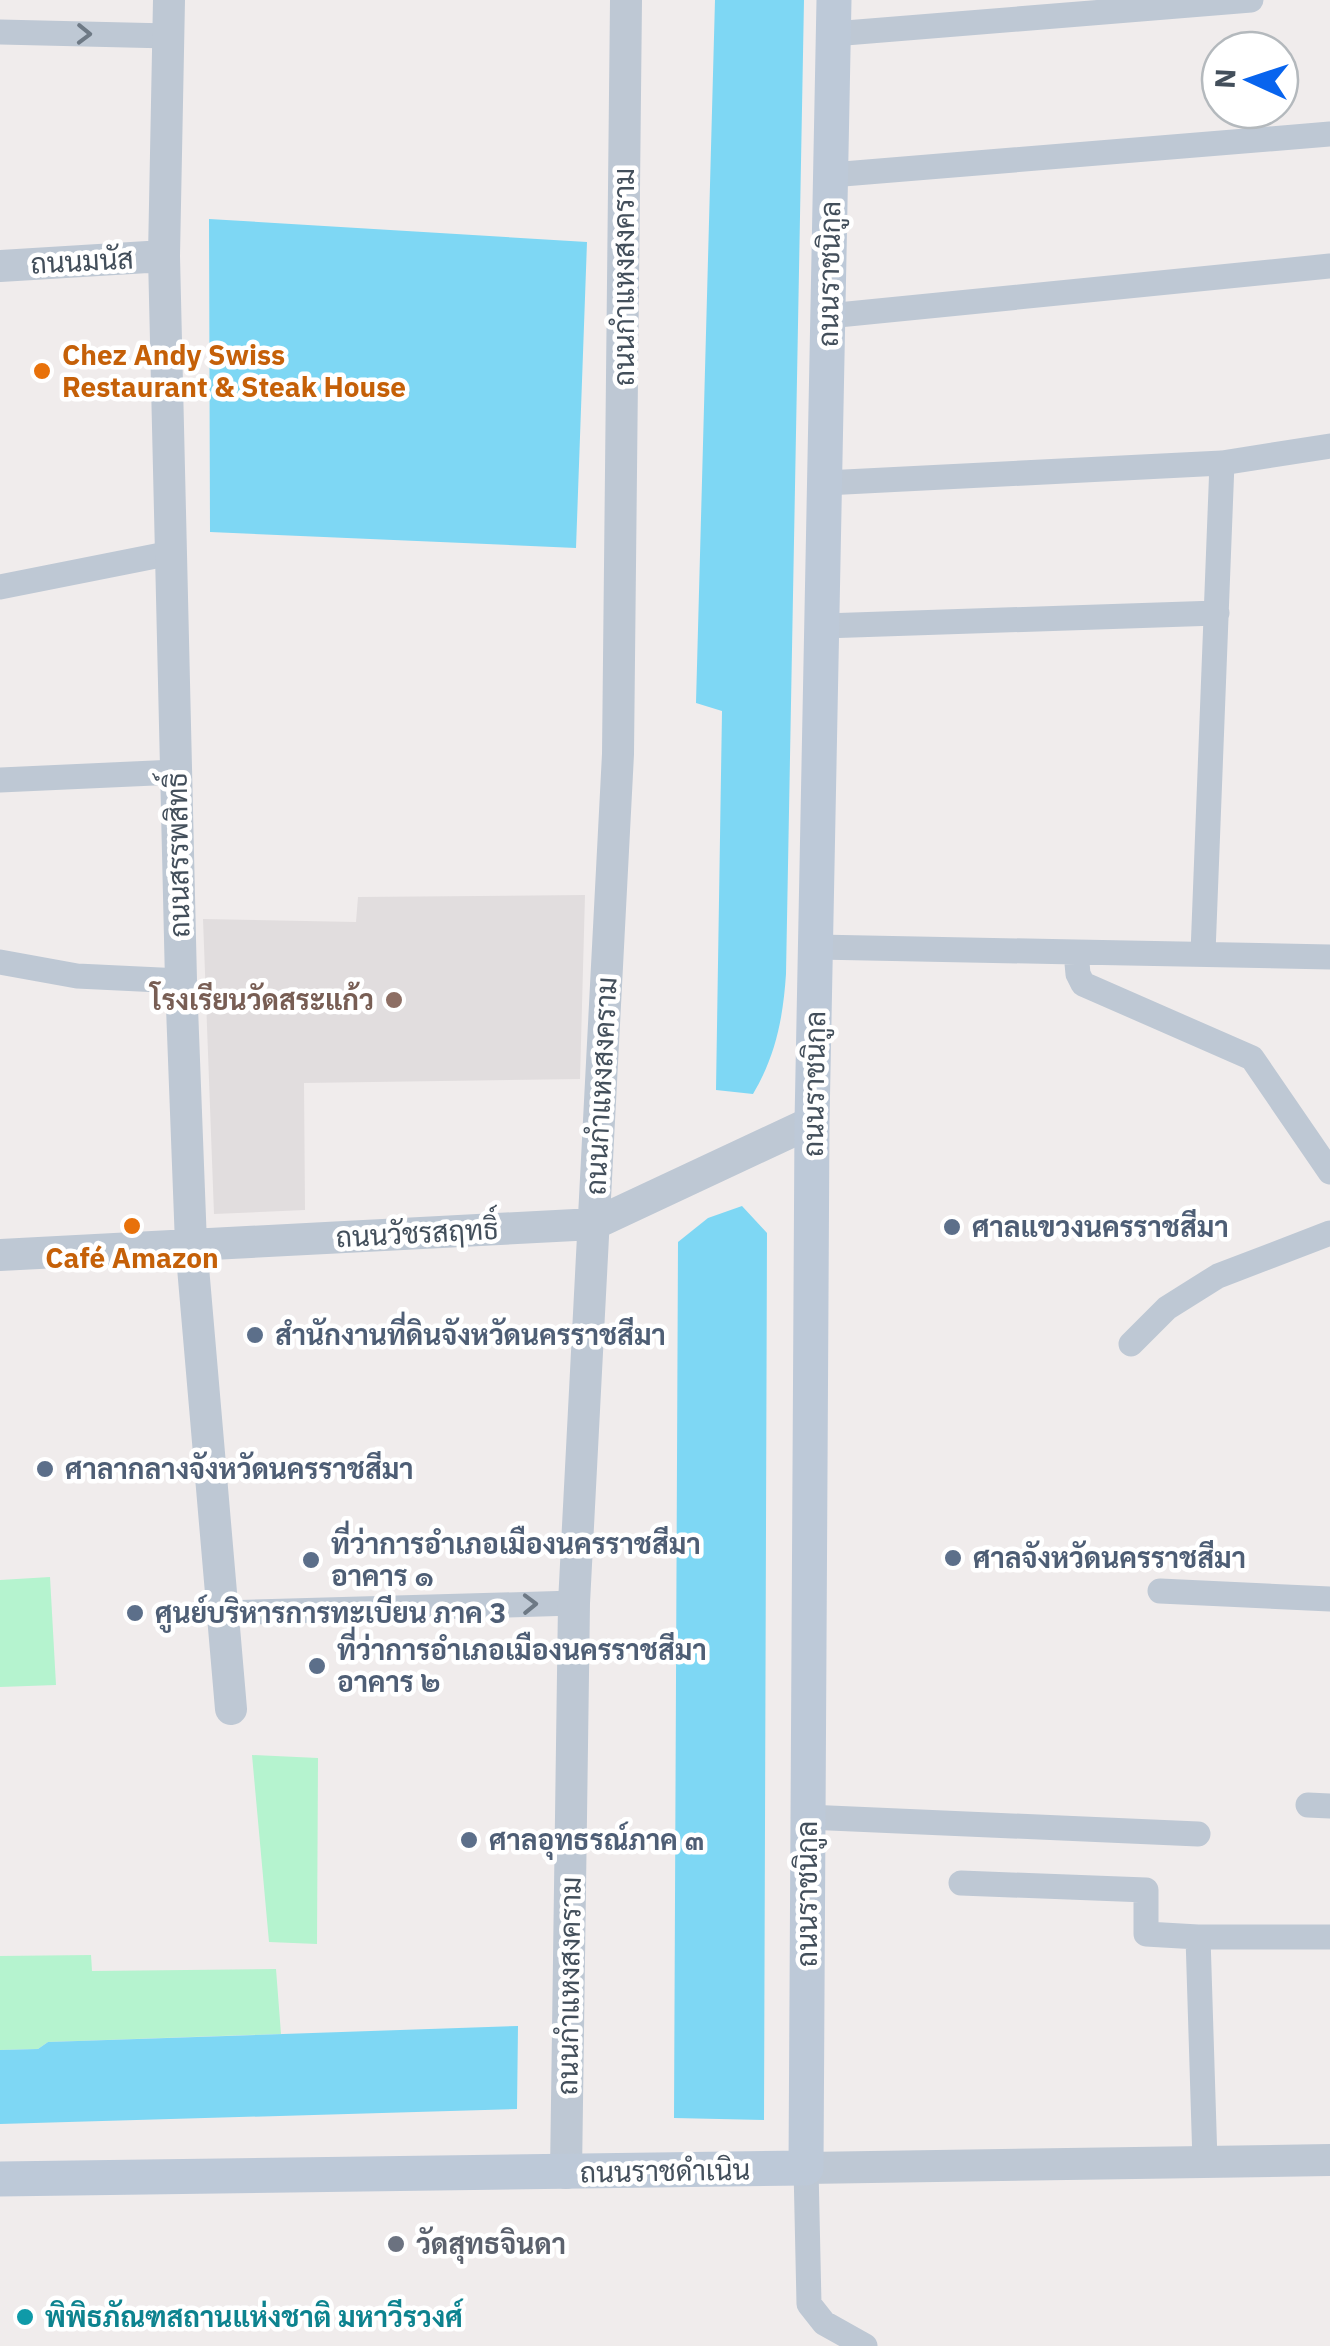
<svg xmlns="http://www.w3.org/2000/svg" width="1330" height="2346" viewBox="0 0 1330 2346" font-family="'IBM Plex Sans',Sarabun,sans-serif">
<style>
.education{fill:#e1ddde}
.green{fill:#b5f3cf}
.water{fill:#7ed7f4}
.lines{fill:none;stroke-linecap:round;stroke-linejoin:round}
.minor{stroke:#bec8d4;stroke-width:25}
.tertiary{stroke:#bec8d4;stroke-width:32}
.secondary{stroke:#bdc9d8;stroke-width:35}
.oneway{stroke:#6e7985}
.food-dot{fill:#e8710a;stroke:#fff;stroke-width:4}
.education-dot{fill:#8d6e63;stroke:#fff;stroke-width:4}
.service-dot{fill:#5c6f8a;stroke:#fff;stroke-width:4}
.worship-dot{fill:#6b7280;stroke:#fff;stroke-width:4}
.culture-dot{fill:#0f9aa8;stroke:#fff;stroke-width:4}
.labels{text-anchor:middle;stroke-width:9;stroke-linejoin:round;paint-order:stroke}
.street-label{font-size:28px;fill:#434f5b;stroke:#fff}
.food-label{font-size:28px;font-weight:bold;fill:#c56008;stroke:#fff;text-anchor:start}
.education-label{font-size:28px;font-weight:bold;fill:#785e54;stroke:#fff;text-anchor:end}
.service-label{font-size:28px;font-weight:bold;fill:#4e5e75;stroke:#fff;text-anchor:start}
.worship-label{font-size:28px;font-weight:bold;fill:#5b616d;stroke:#fff;text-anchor:start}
.culture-label{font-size:28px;font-weight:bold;fill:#0d838f;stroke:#fff;text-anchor:start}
</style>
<rect width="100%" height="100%" fill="#f0ecec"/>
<path class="education" d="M 585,895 L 580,1079 L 304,1083 L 305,1210 L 214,1214 L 203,919 L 356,922 L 358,897 Z"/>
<path class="green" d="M 50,1577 L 56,1685 L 0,1687 L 0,1580 Z
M 252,1755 L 318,1758 L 317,1944 L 269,1942 Z
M 91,1955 L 92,1971 L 276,1969 L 281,2034 L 48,2042 L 38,2049 L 0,2050 L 0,1956 Z"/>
<path class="water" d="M 715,0 L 804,0 L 786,974 C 783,1018 776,1055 753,1094 L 716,1090 L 722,711 L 696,703 Z
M 209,219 L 587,242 L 576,548 L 210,532 Z
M 742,1206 L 767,1233 L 764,2120 L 674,2118 L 678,1242 L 708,1218 Z
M 518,2026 L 517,2109 L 0,2124 L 0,2050 L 38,2049 L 48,2042 Z"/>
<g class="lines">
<path class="minor" d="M 0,32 L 169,36
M 833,34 L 1251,0
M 831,175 L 1330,134
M 828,316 L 1330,266
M 825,483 L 1222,463 L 1330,446
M 0,587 L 171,553
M 823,626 L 1217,613
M 0,780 L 176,772
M 817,947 L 1076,952 L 1078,974 L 1083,984 L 1252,1058 L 1330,1172
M 1076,952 L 1330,957
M 1203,953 L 1222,463
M 0,962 L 77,976 L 181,981
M 1131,1344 L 1167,1308 L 1218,1276 L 1330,1233
M 1160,1591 L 1330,1599
M 223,1613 L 574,1603
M 1308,1805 L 1330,1806
M 807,1817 L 1198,1834
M 961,1883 L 1146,1890 L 1146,1934 L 1198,1937
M 1205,2162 L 1198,1937 L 1330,1937
M 806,2168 L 809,2304 L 824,2323 L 865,2346"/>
<path class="tertiary" d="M 169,0 L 164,256 L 181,981 L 191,1244 L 231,1709
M 0,266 L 164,256
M 0,1255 L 594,1224 L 812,1122
M 806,2168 L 1330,2160
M 566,2173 L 574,1603 L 618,754 L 626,0"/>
<path class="secondary" d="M 0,2179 L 806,2168 L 812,1122 L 834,0"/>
</g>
<defs><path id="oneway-chevron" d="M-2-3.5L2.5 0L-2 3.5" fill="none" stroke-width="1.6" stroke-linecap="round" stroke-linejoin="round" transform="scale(2.5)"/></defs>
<g class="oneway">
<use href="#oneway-chevron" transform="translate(84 34) rotate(1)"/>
<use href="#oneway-chevron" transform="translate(530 1604) rotate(-1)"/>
</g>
<g class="food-dot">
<circle cx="42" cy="371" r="10"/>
<circle cx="132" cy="1226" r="10"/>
</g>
<circle class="education-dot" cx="394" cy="1000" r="10"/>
<g class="service-dot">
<circle cx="952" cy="1227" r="10"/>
<circle cx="255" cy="1335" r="10"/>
<circle cx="45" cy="1469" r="10"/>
<circle cx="953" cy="1558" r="10"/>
<circle cx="311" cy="1560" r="10"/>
<circle cx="135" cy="1613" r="10"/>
<circle cx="317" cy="1666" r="10"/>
<circle cx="469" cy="1840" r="10"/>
</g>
<circle class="worship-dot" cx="396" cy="2244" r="10"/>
<circle class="culture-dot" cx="25" cy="2317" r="10"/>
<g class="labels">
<g class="street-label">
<text transform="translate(82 261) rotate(-3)" y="10">ถนนมนัส</text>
<text transform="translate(829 274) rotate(-89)" y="10">ถนนราชนิกูล</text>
<text transform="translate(624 277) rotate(-90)" y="10">ถนนกำแหงสงคราม</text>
<text transform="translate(178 855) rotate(-91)" y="10">ถนนสรรพสิทธิ์</text>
<text transform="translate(814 1084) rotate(-89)" y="10">ถนนราชนิกูล</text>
<text transform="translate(601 1086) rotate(-87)" y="10">ถนนกำแหงสงคราม</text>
<text transform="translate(417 1233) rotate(-3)" y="10">ถนนวัชรสฤทธิ์</text>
<text transform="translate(807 1894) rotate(-90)" y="10">ถนนราชนิกูล</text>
<text transform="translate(569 1986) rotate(-89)" y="10">ถนนกำแหงสงคราม</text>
<text transform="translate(665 2171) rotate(-1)" y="10">ถนนราชดำเนิน</text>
</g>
<g class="food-label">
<text x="62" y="365">Chez Andy Swiss<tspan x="62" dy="32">Restaurant &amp; Steak House</tspan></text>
<text x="132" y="1268" text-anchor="middle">Café Amazon</text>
</g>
<g class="education-label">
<text x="374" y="1010">โรงเรียนวัดสระแก้ว</text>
</g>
<g class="service-label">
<text x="972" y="1237">ศาลแขวงนครราชสีมา</text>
<text x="275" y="1345">สำนักงานที่ดินจังหวัดนครราชสีมา</text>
<text x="65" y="1479">ศาลากลางจังหวัดนครราชสีมา</text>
<text x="331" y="1554">ที่ว่าการอำเภอเมืองนครราชสีมา<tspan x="331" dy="32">อาคาร ๑</tspan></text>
<text x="973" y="1568">ศาลจังหวัดนครราชสีมา</text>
<text x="155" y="1623">ศูนย์บริหารการทะเบียน ภาค 3</text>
<text x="337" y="1660">ที่ว่าการอำเภอเมืองนครราชสีมา<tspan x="337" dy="32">อาคาร ๒</tspan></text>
<text x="489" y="1850">ศาลอุทธรณ์ภาค ๓</text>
</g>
<g class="worship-label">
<text x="416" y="2254">วัดสุทธจินดา</text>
</g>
<g class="culture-label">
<text x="45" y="2327">พิพิธภัณฑสถานแห่งชาติ มหาวีรวงศ์</text>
</g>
</g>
<g transform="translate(1250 80) rotate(273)"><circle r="48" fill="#ffffff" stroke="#b4b9bd" stroke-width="2.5"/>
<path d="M0-8L18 38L0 25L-18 38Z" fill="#0864ee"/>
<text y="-15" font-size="28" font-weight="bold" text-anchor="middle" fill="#434f5b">N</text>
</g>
</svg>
